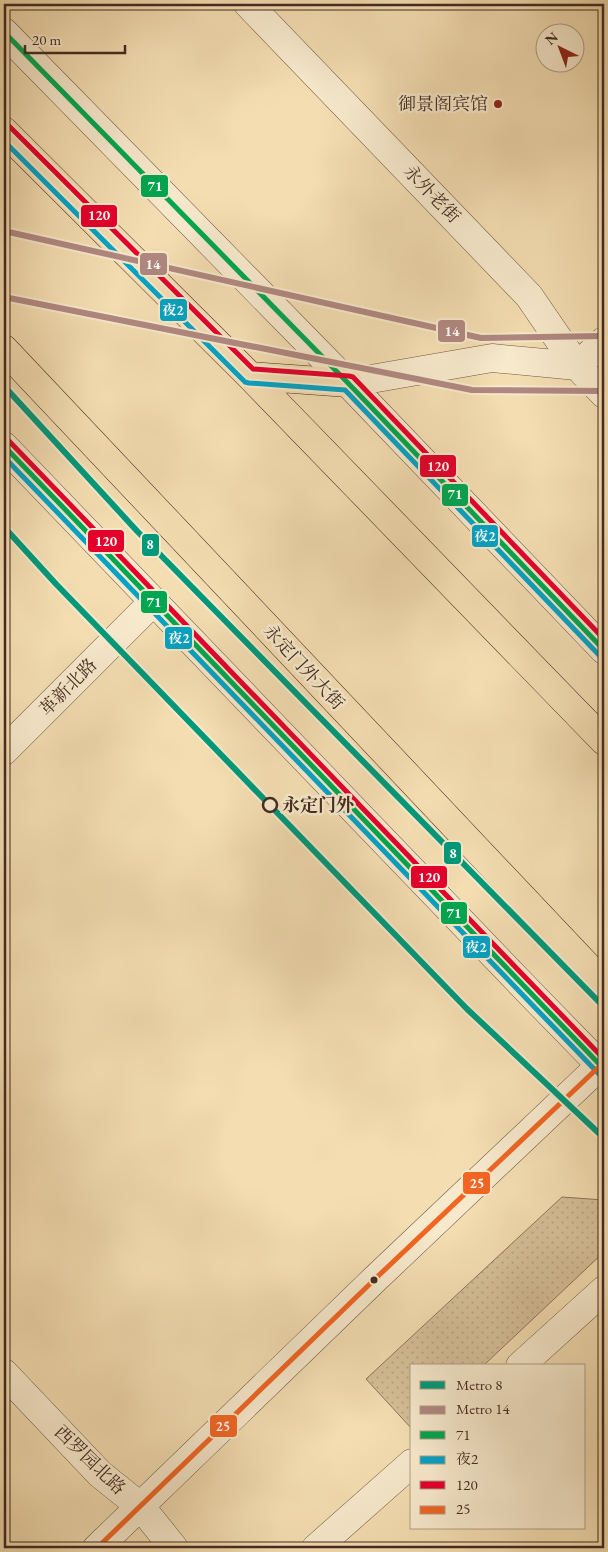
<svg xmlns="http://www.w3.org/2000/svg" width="608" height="1552" viewBox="0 0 608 1552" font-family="'EB Garamond','Noto Serif SC',serif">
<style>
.park{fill:url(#park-dots);stroke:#8c755c}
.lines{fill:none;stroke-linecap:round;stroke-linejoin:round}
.minor-casing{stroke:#6f5844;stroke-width:29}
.highway-casing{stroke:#432b20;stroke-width:29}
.minor{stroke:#f7e9cc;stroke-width:28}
.highway{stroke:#f3ddb1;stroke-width:28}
.bus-1-casing{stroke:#f7e9cc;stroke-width:9}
.bus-2-casing{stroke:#f7e9cc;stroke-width:9}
.bus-3-casing{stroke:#f7e9cc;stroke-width:9}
.bus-4-casing{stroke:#f7e9cc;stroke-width:9}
.bus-1{stroke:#00a651;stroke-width:5}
.bus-2{stroke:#03a3c5;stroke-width:5}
.bus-3{stroke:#e4002b;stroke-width:5}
.bus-4{stroke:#f26522;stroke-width:5}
.metro-1-casing{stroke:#f7e9cc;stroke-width:10}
.metro-2-casing{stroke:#f7e9cc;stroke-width:10}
.metro-1{stroke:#00997a;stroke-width:6}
.metro-2{stroke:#b08881;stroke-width:6}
.poi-dot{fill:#8f2418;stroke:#f7e9cc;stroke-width:2}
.stop-dot{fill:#f7e9cc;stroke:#432b20;stroke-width:2.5}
.bus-dot{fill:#432b20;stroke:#f7e9cc;stroke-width:2}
.labels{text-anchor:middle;stroke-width:5;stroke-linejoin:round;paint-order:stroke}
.poi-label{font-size:18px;fill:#432b20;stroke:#f7e9cc;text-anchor:end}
.street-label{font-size:18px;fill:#432b20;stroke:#f7e9cc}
.stop-label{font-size:18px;font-weight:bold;fill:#432b20;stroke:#f7e9cc;text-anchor:start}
.line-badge{stroke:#f7e9cc;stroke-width:2}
.badge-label{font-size:14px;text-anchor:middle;font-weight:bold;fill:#fff}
</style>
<defs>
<pattern id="park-dots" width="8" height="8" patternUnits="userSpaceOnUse" patternTransform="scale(1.25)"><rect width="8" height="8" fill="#d5bf98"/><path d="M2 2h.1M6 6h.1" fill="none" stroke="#b8a483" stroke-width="1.8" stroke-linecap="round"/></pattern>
</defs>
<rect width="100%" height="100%" fill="#f3ddb1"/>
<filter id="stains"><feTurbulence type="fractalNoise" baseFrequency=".004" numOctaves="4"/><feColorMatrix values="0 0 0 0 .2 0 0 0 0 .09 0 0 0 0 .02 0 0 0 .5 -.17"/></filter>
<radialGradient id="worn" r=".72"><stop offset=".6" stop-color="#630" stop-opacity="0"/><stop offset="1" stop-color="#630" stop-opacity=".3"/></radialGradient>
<path class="park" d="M 562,1197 L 604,1200 L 604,1252 L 483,1366 L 412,1366 L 412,1429 L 366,1379 Z"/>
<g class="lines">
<g class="minor-casing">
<path id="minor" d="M 248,4 L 529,296 L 577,366 L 604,394
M 4,32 L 348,383 L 604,650
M 577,366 L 604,341
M 348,383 L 492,358 L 577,366
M 4,446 L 531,994 L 604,1069
M 4,751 L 153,602
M 520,1366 L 604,1290
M 4,1373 L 100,1474 L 141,1507 L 174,1548
M 97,1548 L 375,1279 L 604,1062
M 316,1548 L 412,1463"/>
</g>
<g class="highway-casing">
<path id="highway" d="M 4,131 L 250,376 L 604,741
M 4,349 L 604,984
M 250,376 L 348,383"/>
</g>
<use href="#minor" class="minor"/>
<use href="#highway" class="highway"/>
<g class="bus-1-casing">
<path id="bus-1" d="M 4,32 L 348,383 L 604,650
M 4,446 L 604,1069"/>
</g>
<g class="bus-2-casing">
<path id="bus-2" d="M 4,141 L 245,382 L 249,383 L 345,390 L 599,655
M 4,457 L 599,1074"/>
</g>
<g class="bus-3-casing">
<path id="bus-3" d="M 9,126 L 253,369 L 349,376 L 353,377 L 604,639
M 9,441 L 604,1059"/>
</g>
<g class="bus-4-casing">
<path id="bus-4" d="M 97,1548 L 375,1279 L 604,1062"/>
</g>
<use href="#bus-1" class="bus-1"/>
<use href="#bus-2" class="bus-2"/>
<use href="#bus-3" class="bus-3"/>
<use href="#bus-4" class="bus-4"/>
<g class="metro-1-casing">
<path id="metro-1" d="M 4,386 L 137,531 L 604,1007
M 4,527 L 56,584 L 467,1009 L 604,1138"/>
</g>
<g class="metro-2-casing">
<path id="metro-2" d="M 4,231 L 481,338 L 604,336
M 4,297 L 472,390 L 604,391"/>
</g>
<use href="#metro-1" class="metro-1"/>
<use href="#metro-2" class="metro-2"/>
</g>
<circle class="poi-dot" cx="498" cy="104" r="5"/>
<circle class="stop-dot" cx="270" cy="805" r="7"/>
<circle class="bus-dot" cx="374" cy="1280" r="4.5"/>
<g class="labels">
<g class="poi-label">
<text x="488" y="110">御景阁宾馆</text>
</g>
<g class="street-label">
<text transform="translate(432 194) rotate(46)" y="6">永外老街</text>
<text transform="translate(304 667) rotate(47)" y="6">永定门外大街</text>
<text transform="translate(68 687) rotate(-45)" y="6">革新北路</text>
<text transform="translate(90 1460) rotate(44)" y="6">西罗园北路</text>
</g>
<g class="stop-label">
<text x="282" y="811">永定门外</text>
</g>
</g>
<g class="line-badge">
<rect x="140" y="174" width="29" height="24" rx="5" fill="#00a651"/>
<rect x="80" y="204" width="38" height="24" rx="5" fill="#e4002b"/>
<rect x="139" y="252" width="29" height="24" rx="5" fill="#b08881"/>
<rect x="159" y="298" width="29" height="24" rx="5" fill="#03a3c5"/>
<rect x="437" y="319" width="29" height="24" rx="5" fill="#b08881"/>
<rect x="419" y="454" width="38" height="24" rx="5" fill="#e4002b"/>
<rect x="441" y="483" width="28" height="24" rx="5" fill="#00a651"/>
<rect x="471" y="524" width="28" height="24" rx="5" fill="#03a3c5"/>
<rect x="87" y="529" width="38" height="24" rx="5" fill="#e4002b"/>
<rect x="141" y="533" width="19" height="24" rx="5" fill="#00997a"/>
<rect x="140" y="590" width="28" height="24" rx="5" fill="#00a651"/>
<rect x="164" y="626" width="29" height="24" rx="5" fill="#03a3c5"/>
<rect x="443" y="841" width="19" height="24" rx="5" fill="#00997a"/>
<rect x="410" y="865" width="38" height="24" rx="5" fill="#e4002b"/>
<rect x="440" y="901" width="28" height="24" rx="5" fill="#00a651"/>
<rect x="462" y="935" width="29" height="24" rx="5" fill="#03a3c5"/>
<rect x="462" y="1171" width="29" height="24" rx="5" fill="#f26522"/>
<rect x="209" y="1414" width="29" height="24" rx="5" fill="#f26522"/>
</g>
<g class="badge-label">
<text x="155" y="191">71</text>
<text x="99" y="220">120</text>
<text x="153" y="269">14</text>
<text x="173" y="315">夜2</text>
<text x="452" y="336">14</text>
<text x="438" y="471">120</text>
<text x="455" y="499">71</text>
<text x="485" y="541">夜2</text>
<text x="106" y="546">120</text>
<text x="150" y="549">8</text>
<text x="154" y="607">71</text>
<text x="179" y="643">夜2</text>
<text x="453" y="858">8</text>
<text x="429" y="882">120</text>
<text x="454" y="918">71</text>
<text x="476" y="952">夜2</text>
<text x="477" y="1188">25</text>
<text x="223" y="1431">25</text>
</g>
<rect width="608" height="1552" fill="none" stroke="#f3ddb1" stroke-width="20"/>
<rect x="5" y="5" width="598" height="1542" fill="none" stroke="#432b20" stroke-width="2.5"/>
<rect x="10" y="10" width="588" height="1532" fill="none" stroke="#432b20"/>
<rect x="410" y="1364" width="175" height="165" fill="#f7e9cc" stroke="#af9d87"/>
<rect x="420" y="1381" width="25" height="8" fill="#00997a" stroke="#af9d87"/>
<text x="456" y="1390" font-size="15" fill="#432b20">Metro 8</text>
<rect x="420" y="1406" width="25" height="8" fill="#b08881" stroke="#af9d87"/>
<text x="456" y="1414" font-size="15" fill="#432b20">Metro 14</text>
<rect x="420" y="1431" width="25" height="8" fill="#00a651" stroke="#af9d87"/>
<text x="456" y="1440" font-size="15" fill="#432b20">71</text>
<rect x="420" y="1456" width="25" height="8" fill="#03a3c5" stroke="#af9d87"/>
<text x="456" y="1464" font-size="15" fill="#432b20">夜2</text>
<rect x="420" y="1481" width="25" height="8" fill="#e4002b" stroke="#af9d87"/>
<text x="456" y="1490" font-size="15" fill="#432b20">120</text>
<rect x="420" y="1506" width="25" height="8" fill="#f26522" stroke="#af9d87"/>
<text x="456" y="1514" font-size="15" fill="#432b20">25</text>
<g transform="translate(560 48) rotate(318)"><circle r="24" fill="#f7e9cc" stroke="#af9d87"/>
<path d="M0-4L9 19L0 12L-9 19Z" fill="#8f2418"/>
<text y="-8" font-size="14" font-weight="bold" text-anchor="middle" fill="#432b20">N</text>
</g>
<path d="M25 45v8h100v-8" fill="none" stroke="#432b20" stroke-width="2.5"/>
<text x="32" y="45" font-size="15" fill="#432b20" stroke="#f7e9cc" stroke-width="4" paint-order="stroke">20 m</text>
<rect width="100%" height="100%" filter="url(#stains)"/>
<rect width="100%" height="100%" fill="url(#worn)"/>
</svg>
